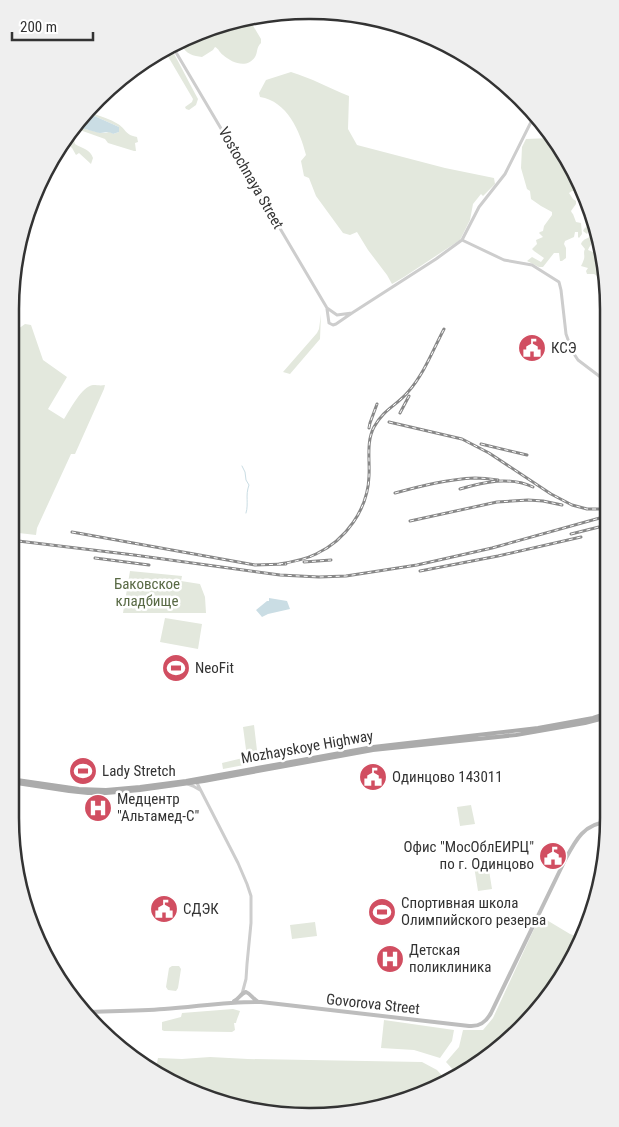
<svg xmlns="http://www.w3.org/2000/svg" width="619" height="1127" viewBox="0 0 619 1127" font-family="'Roboto Condensed',sans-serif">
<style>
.green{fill:#e3e8dd}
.water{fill:#cadde4}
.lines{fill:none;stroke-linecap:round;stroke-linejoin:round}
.stream{stroke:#cadde4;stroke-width:1}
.tertiary{stroke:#cdcdcd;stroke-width:3}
.secondary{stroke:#bdbdbd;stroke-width:4}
.primary{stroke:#ababab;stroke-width:4}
.rail-casing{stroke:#888;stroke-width:3}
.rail{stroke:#fff;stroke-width:1;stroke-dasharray:4;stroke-linecap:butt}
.labels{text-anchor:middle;stroke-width:5;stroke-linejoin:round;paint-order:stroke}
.street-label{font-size:15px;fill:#333;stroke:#fff}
.poi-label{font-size:15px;fill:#333;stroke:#fff;text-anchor:start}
.park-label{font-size:15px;fill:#596a45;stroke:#fff}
.rim{fill:none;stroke:#333;stroke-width:2.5}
</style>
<rect width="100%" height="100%" fill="#fff"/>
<path class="green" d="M 249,19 L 261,39 L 261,43 C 256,48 258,52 255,57 C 247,69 232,63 223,55 C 219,52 219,49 215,47 L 213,50 L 202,57 C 194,56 185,54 182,45 L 232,20 Z
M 172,50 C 181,66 189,83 198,99 L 196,105 L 189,110 L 186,109 L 185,107 L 192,102 L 193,99 L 166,53 Z
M 291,72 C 311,78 329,88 349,96 L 348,129 L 357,145 L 445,168 L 494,178 L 495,184 L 483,196 L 481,194 L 473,204 L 470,220 L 460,240 L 404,277 L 392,284 L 387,275 L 368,250 L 357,232 L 350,235 L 343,233 L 316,196 L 309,178 L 304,176 L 301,161 L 306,155 C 300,131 287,101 260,97 L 259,93 L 266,80 Z
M 91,113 C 100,116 110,119 118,124 C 127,130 125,135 137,137 L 138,142 L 135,143 L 136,151 L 134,151 L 108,143 L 105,139 L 77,129 C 73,133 74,140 75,144 C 83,149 90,149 93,158 L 91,164 L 79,153 L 76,155 L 72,148 L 66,142 L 78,128 C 87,128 96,133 105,133 C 112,132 107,130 113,134 L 119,132 L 119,127 L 90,114 Z
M 552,135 L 559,143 L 586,200 L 583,203 L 580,201 L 581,199 L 579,198 L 579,194 L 576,191 L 572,191 L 569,193 L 573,199 L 576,201 L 576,204 L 571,211 L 572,213 L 573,214 L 576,222 L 581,223 L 582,234 L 579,238 L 578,237 L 578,232 L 575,232 L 574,237 L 565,241 L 564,244 L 566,248 L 566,258 L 562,261 L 560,261 L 559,253 L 554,253 L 543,267 L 539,267 L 527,261 L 532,257 L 541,262 L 544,258 L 534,251 L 532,249 L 537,244 L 536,240 L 543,237 L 539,233 L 540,232 L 543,231 L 544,226 L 552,215 L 552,212 L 541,206 L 531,199 L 530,191 L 527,189 L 521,168 L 522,147 L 526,139 L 550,138 Z
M 588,225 L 591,226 L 590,231 L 591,232 L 597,230 C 599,238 591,242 588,250 L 593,252 L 601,246 L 606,271 L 607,280 L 600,278 L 594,274 L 587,274 L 586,271 L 588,268 L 581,266 C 582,264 583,262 584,259 C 585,255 583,253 585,249 L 581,244 C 583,238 589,239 592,235 L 588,232 L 587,234 L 583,231 L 584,229 Z
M 321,314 L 320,339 L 290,374 L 283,372 L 317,333 L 319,329 Z
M 25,324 L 31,325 L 43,360 L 67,377 L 48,409 L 64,419 C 70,410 82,386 93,385 C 98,385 100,386 105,385 L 104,389 L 75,454 L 71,454 L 37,528 L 36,535 L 10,532 L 11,334 Z
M 130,571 L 182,576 L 181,581 L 200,584 L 205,597 L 206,613 L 123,613 Z
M 165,618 L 202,624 L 198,649 L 160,642 Z
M 254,725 L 258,759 L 249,764 L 223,769 L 222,763 L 247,757 L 243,727 Z
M 471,805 L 475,824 L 460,826 L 457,807 Z
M 488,864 L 492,889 L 478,891 L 474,866 Z
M 540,916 L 570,934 L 582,938 L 569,967 L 507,1043 L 457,1074 L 446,1062 L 459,1047 L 463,1030 L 483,1030 L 493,1018 Z
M 315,922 L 317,936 L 292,939 L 290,925 Z
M 172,966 L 179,966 L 181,969 L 178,988 L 176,991 L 168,990 L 166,987 L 169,968 Z
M 233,1009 L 240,1011 C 239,1015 237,1018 236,1023 L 234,1023 L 235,1030 L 232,1032 L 164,1031 L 162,1030 L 162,1022 L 181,1017 L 182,1013 Z
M 384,1020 L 454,1030 L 452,1041 L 440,1058 L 414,1050 L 381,1048 Z
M 210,1057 L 248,1059 L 422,1062 L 437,1070 L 446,1080 L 424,1094 L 329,1116 L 232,1107 C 223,1103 222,1098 212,1098 L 155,1072 L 158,1058 L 182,1059 Z"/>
<path class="water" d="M 90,114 L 119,127 L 119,132 L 113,134 C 108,131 106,133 100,133 C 93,132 86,128 78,128 Z
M 269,598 L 287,601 L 290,609 L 268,614 L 262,617 L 256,610 L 267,601 L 269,601 Z"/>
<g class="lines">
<path class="stream" d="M 242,466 L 245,472 L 246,480 L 249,485 C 245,496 249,503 246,513"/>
<path class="tertiary" d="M 174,49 L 327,308 L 337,315 L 352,313
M 462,240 L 504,260 L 532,265 L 559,282 L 561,290 L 566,334 L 572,351 L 578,360 L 607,382
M 327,309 L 329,323 L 333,325 L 336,324 L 352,313 L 436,259 L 462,240 L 479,207 L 505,174 L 535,114
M 196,781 L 238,863 L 247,884 L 251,896 L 251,923 L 247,964 L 246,979 L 242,994
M 188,784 L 193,786 L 200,790"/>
<path class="secondary" d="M 234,1001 C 239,999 241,993 246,992 C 251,994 253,999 257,1001
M 85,1012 C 111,1011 138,1011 164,1009 C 196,1007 228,1001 261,1002 L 469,1026 C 480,1027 486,1022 491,1013 L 565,860 C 575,841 584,823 608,822"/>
<path class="primary" d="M 10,779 L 79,789 L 106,790 L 140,787 L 186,781 L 373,747 L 538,728 L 593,718 L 608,713
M 10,782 L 69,791 L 88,793 L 106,793 L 140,790 L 204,781 L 373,750 L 516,735 L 585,723 L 608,717"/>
<g class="rail-casing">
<path id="rail" d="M 400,413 L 409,396
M 389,422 L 462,439 L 489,453 L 551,494 L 572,505 L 587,509 L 607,509
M 369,428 L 370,423 L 377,404
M 481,444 L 527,455
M 460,489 C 484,482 509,476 533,487
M 395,493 C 421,486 448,479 475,478 C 483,478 491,479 498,480
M 410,521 L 497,502 L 528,500 L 543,501 L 562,505
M 72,532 L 255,565 L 286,564
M 571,534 L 607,525
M 10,540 L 134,555 L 280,575 L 319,577 L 346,576 L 417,565 L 492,548 L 607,516
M 95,558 L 149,565
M 304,562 L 331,560
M 279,564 C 292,562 304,560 316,554 C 346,540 368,509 369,476 C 370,460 366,442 374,427 C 384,409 396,406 408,392 C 424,374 433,350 444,329
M 420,571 L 498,556 L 581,537"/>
</g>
<use href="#rail" class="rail"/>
</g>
<defs>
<g id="civic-disc" transform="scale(1.4375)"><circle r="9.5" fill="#d14e61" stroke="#fff"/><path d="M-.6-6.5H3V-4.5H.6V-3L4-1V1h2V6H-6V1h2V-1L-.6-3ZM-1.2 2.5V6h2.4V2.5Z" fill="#fff"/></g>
<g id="stadium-disc" transform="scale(1.4375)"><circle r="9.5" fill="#d14e61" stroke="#fff"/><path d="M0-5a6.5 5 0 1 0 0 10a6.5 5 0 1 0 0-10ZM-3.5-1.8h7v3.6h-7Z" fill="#fff"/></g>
<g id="hospital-disc" transform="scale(1.4375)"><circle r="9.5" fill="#d14e61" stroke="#fff"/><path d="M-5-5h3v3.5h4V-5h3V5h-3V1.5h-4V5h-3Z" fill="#fff"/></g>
</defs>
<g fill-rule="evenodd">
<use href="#civic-disc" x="532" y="348"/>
<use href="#stadium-disc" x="176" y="668"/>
<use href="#stadium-disc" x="83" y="771"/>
<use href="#civic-disc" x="373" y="777"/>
<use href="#hospital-disc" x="98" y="808"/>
<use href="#civic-disc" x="553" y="856"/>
<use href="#civic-disc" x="164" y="909"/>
<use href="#stadium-disc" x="382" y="912"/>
<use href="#hospital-disc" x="390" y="959"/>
</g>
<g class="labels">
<g class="street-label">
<text transform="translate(251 178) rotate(60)" y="5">Vostochnaya Street</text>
<text transform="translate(307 747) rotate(-10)" y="5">Mozhayskoye Highway</text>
<text transform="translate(373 1004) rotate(6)" y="5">Govorova Street</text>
</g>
<g class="poi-label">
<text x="551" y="353">КСЭ</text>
<text x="195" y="673">NeoFit</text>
<text x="102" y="776">Lady Stretch</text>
<text x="392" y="782">Одинцово 143011</text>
<text x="117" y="804">Медцентр<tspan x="117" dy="17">"Альтамед-С"</tspan></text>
<text x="534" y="852" text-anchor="end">Офис "МосОблЕИРЦ"<tspan x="534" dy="17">по г. Одинцово</tspan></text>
<text x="401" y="908">Спортивная школа<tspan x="401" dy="17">Олимпийского резерва</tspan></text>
<text x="183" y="914">СДЭК</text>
<text x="409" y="955">Детская<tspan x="409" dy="17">поликлиника</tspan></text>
</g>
<g class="park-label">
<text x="147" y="589">Баковское<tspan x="147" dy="17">кладбище</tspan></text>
</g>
</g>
<path d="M0 0H619V1127H0ZM309 19H310A290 290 0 0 1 600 309V818A290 290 0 0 1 310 1108H309A290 290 0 0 1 19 818V309A290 290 0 0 1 309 19Z" fill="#efefef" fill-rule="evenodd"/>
<path class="rim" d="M309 19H310A290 290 0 0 1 600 309V818A290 290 0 0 1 310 1108H309A290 290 0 0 1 19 818V309A290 290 0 0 1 309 19Z"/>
<path d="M12 32v8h81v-8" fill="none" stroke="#333333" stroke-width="2.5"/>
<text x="20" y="32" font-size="15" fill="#333333" stroke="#ffffff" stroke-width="4" paint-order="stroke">200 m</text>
</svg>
